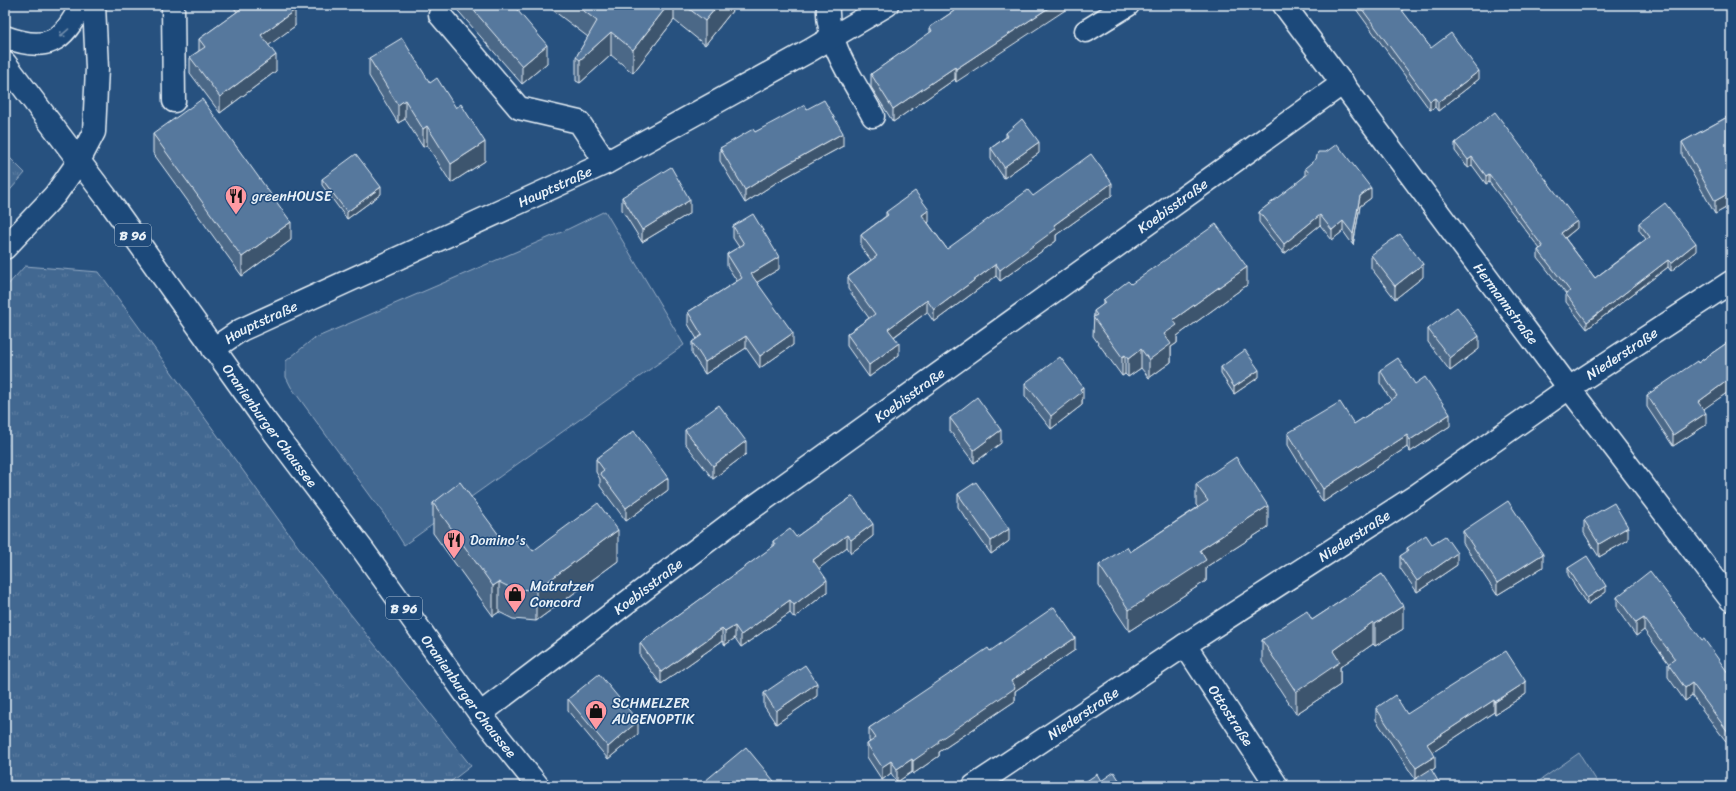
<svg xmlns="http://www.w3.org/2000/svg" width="1736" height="791" viewBox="0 0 1736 791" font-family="Sriracha,sans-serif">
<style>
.grass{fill:#436891;stroke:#96acc4}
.park{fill:url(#park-tufts);stroke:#96acc4}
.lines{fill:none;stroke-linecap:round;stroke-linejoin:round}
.minor-casing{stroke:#e8f1f8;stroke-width:25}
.major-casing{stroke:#e8f1f8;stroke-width:25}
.minor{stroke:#1f4a7a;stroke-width:22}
.major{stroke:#1f4a7a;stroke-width:22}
.wall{fill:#4b6787;stroke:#e8f1f8}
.shaded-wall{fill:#3d546e;stroke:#e8f1f8}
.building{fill:#57789d;stroke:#e8f1f8}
.oneway{stroke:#6f8dac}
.labels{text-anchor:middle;stroke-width:3;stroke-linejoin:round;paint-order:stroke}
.shield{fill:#1f4a7a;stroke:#acbfd2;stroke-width:1}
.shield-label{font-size:13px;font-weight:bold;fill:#e8f1f8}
.street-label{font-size:14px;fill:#e8f1f8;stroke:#1f4a7a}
.poi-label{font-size:14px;fill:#e8f1f8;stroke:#1f4a7a;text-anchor:start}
</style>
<defs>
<pattern id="park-tufts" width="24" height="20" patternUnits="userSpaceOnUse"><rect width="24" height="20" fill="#436891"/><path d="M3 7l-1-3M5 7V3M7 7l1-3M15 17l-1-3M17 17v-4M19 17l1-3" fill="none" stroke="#5e7ea1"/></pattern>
</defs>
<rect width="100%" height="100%" fill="#27517f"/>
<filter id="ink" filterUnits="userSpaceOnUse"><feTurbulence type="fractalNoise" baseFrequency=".025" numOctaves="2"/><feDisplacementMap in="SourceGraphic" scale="8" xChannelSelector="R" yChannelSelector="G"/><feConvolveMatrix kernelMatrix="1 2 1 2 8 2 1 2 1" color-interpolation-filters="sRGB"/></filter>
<g filter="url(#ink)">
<path class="grass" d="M 605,211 L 684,345 L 404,545 L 391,524 L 291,387 L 286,377 L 286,361 L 313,339 L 564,231 Z
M 1579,753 L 1600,786 L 1532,786 Z"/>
<path class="park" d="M 5,153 L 25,173 L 5,196 Z
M 25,266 L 99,272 L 310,563 L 471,766 L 445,786 L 5,786 L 5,288 Z"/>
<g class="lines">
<g class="minor-casing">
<g id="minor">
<path d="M 173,5 L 174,101"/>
<path d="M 828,5 C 825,43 856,84 873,116"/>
<path id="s1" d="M 1284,5 L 1569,388 L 1731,600"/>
<path d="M 440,15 L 519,108 L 579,122 L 606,163"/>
<path d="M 1086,31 L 1128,5"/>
<path d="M 5,248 L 55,195 L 79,161"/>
<path id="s2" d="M 213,349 L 241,330 L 606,163 L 809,51 L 887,5"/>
<path id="s3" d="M 1185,645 L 1277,786"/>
<path id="s4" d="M 480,714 L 730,524 L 1343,83"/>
<path id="s5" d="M 974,786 L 1185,645 L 1417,495 L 1569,388 L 1731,282"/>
</g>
</g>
<g class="major-casing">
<g id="major">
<path d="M 5,37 C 46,52 63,43 81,5"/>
<path id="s6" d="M 5,63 L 107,198 L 261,415 L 363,550 L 480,714 L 538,786"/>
<path d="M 79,161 L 94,132 L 97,68 L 94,5"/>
</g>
</g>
<use href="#minor" class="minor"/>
<use href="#major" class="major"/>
</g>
<path class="wall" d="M 232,5 L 291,5 L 295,26 L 268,45 L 276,71 L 220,113 L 190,73 L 190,57 L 199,51 L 199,39 L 237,12 Z
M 453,5 L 513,5 L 547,63 L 522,84 Z
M 546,5 L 732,5 L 732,11 L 705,45 L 674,20 L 633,73 L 611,55 L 580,83 L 576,81 L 576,57 L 588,37 Z
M 963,5 L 956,82 L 955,79 L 893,122 L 871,87 L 871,74 L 930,33 L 930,27 Z
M 1353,5 L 1408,5 L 1408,7 L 1401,10 L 1431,48 L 1479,79 L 1438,111 L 1435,107 L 1430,110 Z
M 369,58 L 430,83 L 485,161 L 451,183 L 427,145 L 423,147 L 405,119 L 398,123 L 369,76 Z
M 1731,104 L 1731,205 L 1715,214 L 1682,155 L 1682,142 L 1729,116 L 1729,105 Z
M 807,109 L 843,146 L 777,182 L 745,203 L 720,161 L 720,148 L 755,132 Z
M 1006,133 L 1039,153 L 1004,178 L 991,159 L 991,148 L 1006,137 Z
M 153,134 L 291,240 L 242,276 L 153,153 Z
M 1455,143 L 1577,228 L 1565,238 L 1595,278 L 1646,239 L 1639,230 L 1639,223 L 1696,251 L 1671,271 L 1668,267 L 1587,329 L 1566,302 L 1566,294 L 1538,258 L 1538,250 L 1540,249 L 1489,182 L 1486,184 L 1472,165 L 1468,168 L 1455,151 Z
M 1305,168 L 1371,198 L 1360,206 L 1353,245 L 1343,231 L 1332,240 L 1320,225 L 1284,254 L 1259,222 L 1259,212 L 1305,177 Z
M 322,179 L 381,194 L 347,219 L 322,185 Z
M 1112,195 L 1056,235 L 1056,241 L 1000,281 L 996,276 L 934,322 L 927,312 L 894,337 L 899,355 L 869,377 L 847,346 L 847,334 L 869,318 L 848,289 L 848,277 L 871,260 L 861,247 L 861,235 L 886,216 L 886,212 L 929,222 L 928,223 L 947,249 L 1033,196 Z
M 622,197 L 690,213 L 642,242 L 622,210 Z
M 733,226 L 779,269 L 757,282 L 793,345 L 760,368 L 746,348 L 705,374 L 692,354 L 692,342 L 697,339 L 688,324 L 688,312 L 737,281 L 727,266 L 727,254 L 739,247 L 733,238 Z
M 1371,255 L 1423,277 L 1395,299 L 1371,268 Z
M 1131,284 L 1247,285 L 1177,336 L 1177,343 L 1171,347 L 1171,362 L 1149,378 L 1141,368 L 1128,377 L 1125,374 L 1122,376 L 1093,336 L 1094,311 L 1103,305 L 1103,300 Z
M 1428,329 L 1479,349 L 1450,371 L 1428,342 Z
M 1731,340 L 1731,390 L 1703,409 L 1706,425 L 1673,446 L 1647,407 L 1647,395 L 1698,363 Z
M 1221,367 L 1259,377 L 1234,394 L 1221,374 Z
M 1380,370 L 1415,384 L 1450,426 L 1410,452 L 1407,447 L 1323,502 L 1288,445 L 1288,433 L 1354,424 L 1391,400 L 1380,383 Z
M 1025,383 L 1083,399 L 1082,400 L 1082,405 L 1051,429 L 1025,396 Z
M 950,418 L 1001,443 L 974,463 L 950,431 Z
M 685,430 L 746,454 L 713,479 L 685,443 Z
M 596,459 L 668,490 L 626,521 L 600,486 L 600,479 L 596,472 Z
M 1196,484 L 1268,527 L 1206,567 L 1206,581 L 1129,631 L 1099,586 L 1099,565 L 1130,552 L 1198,507 L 1196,505 Z
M 958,494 L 1009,541 L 991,554 L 958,507 Z
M 853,496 L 873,536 L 851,553 L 847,547 L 818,568 L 827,592 L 794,618 L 790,613 L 741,647 L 735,638 L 725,645 L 722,641 L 661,684 L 640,656 L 640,643 L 773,547 L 773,541 L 796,537 Z
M 433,503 L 507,546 L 533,551 L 618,561 L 536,621 L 513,619 L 499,612 L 493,616 L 433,533 Z
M 1584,520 L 1628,540 L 1599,557 L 1584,533 Z
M 1463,531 L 1543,567 L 1497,595 L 1463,543 Z
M 1432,544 L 1457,565 L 1417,592 L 1400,568 L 1400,556 L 1407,552 L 1407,548 Z
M 1568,568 L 1606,592 L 1587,605 L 1568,575 Z
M 1382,574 L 1403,629 L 1375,646 L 1373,644 L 1340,667 L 1340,685 L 1296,714 L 1262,662 L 1262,640 L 1312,620 Z
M 1617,597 L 1702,640 L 1731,677 L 1731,748 L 1692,696 L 1685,701 L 1668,677 L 1668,664 L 1669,664 L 1644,630 L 1636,636 L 1617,609 Z
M 1075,650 L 1015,691 L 1015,701 L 939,752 L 939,756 L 913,774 L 912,772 L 897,782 L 891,773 L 882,780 L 867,757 L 867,744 L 870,742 L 869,741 L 869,728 L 990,651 Z
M 764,693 L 817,696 L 776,724 L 764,706 Z
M 1526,694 L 1495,714 L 1494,712 L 1433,752 L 1435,768 L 1415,779 L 1376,720 L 1376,708 L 1407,714 Z
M 568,699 L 638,734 L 608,759 L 568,711 Z"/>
<path class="shaded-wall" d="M 668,5 L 674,5 L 674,20 L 633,73 L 633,50 Z
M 718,5 L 732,5 L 732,11 L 705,45 L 705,21 Z
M 1053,5 L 1073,5 L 956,82 L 956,69 Z
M 1396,5 L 1408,5 L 1408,7 L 1396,12 Z
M 295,10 L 295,26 L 261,51 L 261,35 Z
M 611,32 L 611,55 L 580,83 L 580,60 Z
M 547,45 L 547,63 L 522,84 L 522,66 Z
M 276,55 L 276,71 L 220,113 L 220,97 Z
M 955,67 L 955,79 L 893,122 L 893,109 Z
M 1479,71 L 1479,79 L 1438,111 L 1438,102 Z
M 1435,98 L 1435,107 L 1430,110 L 1430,101 Z
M 405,100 L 405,119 L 398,123 L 398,105 Z
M 427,126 L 427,145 L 423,147 L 423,129 Z
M 843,133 L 843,146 L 777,182 L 745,203 L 745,190 L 777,170 Z
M 485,142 L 485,161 L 451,183 L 451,164 Z
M 1039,142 L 1039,153 L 1004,178 L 1004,167 Z
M 1472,157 L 1472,165 L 1468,168 L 1468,160 Z
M 1489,174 L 1489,182 L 1486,184 L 1486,176 Z
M 1112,183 L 1112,195 L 1056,235 L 1056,241 L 1000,281 L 1000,270 L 1054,225 Z
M 381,187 L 381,194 L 347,219 L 347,212 Z
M 1371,188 L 1371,198 L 1360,206 L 1353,245 L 1353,234 L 1360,196 Z
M 1731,192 L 1731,205 L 1715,214 L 1715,201 Z
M 690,200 L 690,213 L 642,242 L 642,230 Z
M 929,210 L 929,222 L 922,227 L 922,215 Z
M 1320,215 L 1320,225 L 1284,254 L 1284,244 Z
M 1343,221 L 1343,231 L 1332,240 L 1332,230 Z
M 1577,221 L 1577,228 L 1561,241 L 1561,233 Z
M 291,222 L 291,240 L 242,276 L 242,257 Z
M 1696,243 L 1696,251 L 1671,271 L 1671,263 Z
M 779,257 L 779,269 L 751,286 L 751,274 Z
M 1668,260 L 1668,267 L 1587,329 L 1587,322 Z
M 996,264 L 996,276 L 934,322 L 934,310 Z
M 1423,264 L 1423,277 L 1395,299 L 1395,286 Z
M 1247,267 L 1247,285 L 1177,336 L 1177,343 L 1171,347 L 1171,362 L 1149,378 L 1149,360 L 1164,334 L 1173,320 Z
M 927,300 L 927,312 L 888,341 L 888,329 Z
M 793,333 L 793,345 L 760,368 L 760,356 Z
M 746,336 L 746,348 L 705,374 L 705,362 Z
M 1479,336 L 1479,349 L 1450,371 L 1450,358 Z
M 899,343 L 899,355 L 869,377 L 869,365 Z
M 1141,349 L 1141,368 L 1128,377 L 1128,359 Z
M 1125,355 L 1125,374 L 1122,376 L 1122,357 Z
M 1259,370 L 1259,377 L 1234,394 L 1234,387 Z
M 1731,378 L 1731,390 L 1698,413 L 1698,402 Z
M 1083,387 L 1083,399 L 1082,400 L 1082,405 L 1051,429 L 1051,416 Z
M 1706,413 L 1706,425 L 1673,446 L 1673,435 Z
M 1450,414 L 1450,426 L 1410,452 L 1410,440 Z
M 1001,430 L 1001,443 L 974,463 L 974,450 Z
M 1407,435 L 1407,447 L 1323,502 L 1323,489 Z
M 746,441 L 746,454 L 713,479 L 713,466 Z
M 668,478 L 668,490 L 626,521 L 626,508 Z
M 1268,506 L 1268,527 L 1206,567 L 1206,581 L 1129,631 L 1129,610 L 1200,550 Z
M 873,524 L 873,536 L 851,553 L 851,540 Z
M 1628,527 L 1628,540 L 1599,557 L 1599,544 Z
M 1009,529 L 1009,541 L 991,554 L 991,541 Z
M 618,530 L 618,561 L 536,621 L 536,590 Z
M 847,535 L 847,547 L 813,573 L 813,560 Z
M 1457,553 L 1457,565 L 1417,592 L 1417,581 Z
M 1543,554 L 1543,567 L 1497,595 L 1497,583 Z
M 827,580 L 827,592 L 794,618 L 794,605 Z
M 499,582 L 499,612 L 493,616 L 493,586 Z
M 1606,586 L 1606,592 L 1587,605 L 1587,598 Z
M 790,600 L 790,613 L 741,647 L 741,635 Z
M 1403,606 L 1403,629 L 1375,646 L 1375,624 Z
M 1644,618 L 1644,630 L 1636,636 L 1636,623 Z
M 1373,622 L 1373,644 L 1340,667 L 1340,685 L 1296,714 L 1296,692 L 1333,651 Z
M 735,626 L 735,638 L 725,645 L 725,632 Z
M 722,629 L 722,641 L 661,684 L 661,672 Z
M 1075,638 L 1075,650 L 1015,691 L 1015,701 L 939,752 L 939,756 L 913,774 L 913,761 L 1011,681 Z
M 1526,682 L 1526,694 L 1495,714 L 1495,702 Z
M 817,683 L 817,696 L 776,724 L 776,711 Z
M 1692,683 L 1692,696 L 1685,701 L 1685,688 Z
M 1494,700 L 1494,712 L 1427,756 L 1427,744 Z
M 638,721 L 638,734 L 608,759 L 608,747 Z
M 1435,756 L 1435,768 L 1416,780 L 1416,768 Z
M 912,759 L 912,772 L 897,782 L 897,769 Z
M 891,761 L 891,773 L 882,780 L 882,767 Z"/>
<path class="building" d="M 244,5 L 291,5 L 295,10 L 261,35 L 276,55 L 220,97 L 190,57 L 205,47 L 199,39 L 245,6 Z
M 469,5 L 513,5 L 547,45 L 522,66 Z
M 576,5 L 668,5 L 633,50 L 611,32 L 580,60 L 576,57 L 597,21 Z
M 684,5 L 718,5 L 705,21 Z
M 963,5 L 1053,5 L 956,69 L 955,67 L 893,109 L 871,74 L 932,31 L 930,27 Z
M 1359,5 L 1398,5 L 1431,48 L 1451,33 L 1479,71 L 1438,102 L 1435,98 L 1430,101 Z
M 402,38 L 430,83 L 437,78 L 456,108 L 461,104 L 485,142 L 451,164 L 427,126 L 423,129 L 405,100 L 398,105 L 369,58 Z
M 202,99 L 291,222 L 242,257 L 153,134 Z
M 824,100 L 843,133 L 777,170 L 745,190 L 720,148 L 753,129 L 755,132 L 805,105 L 807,109 Z
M 1495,112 L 1577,221 L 1561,233 L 1595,278 L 1650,237 L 1639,223 L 1665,203 L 1696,243 L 1671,263 L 1668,260 L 1587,322 L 1566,294 L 1570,291 L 1538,250 L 1543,247 L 1489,174 L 1486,176 L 1472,157 L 1468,160 L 1455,143 Z
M 1731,115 L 1731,192 L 1715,201 L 1682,142 Z
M 1022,119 L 1039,142 L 1004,167 L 991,148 L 1008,136 L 1006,133 Z
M 1337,144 L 1371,188 L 1360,196 L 1353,234 L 1343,221 L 1332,230 L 1320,215 L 1284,244 L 1259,212 L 1309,173 L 1305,168 L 1316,159 L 1318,152 L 1326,152 Z
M 356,154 L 381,187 L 347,212 L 322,179 Z
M 1091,154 L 1112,183 L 1054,225 L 1056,229 L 1000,270 L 996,264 L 934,310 L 927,300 L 888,329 L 899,343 L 869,365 L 847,334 L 875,314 L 848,277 L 877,256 L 861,235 L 888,215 L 886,212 L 915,191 L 929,210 L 922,215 L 947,249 L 1028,190 L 1033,196 Z
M 671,167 L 690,200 L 642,230 L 622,197 Z
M 753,214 L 779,257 L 751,274 L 793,333 L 760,356 L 746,336 L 705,362 L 692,342 L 702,335 L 688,312 L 742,278 L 727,254 L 744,244 L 733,226 Z
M 1216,224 L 1247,267 L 1173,320 L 1177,325 L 1164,334 L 1171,344 L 1149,360 L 1141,349 L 1128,359 L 1125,355 L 1122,357 L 1093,317 L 1097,315 L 1094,311 L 1105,303 L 1103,300 L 1128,281 L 1131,284 Z
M 1400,234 L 1423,264 L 1395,286 L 1371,255 Z
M 1457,307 L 1479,336 L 1450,358 L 1428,329 Z
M 1731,340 L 1731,378 L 1698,402 L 1706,413 L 1673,435 L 1647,395 L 1697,361 L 1698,363 Z
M 1245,350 L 1259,370 L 1234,387 L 1221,367 Z
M 1060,357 L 1083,387 L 1080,389 L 1082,392 L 1051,416 L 1025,383 Z
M 1398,358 L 1415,384 L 1425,377 L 1450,414 L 1410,440 L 1407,435 L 1323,489 L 1288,433 L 1340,402 L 1354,424 L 1397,396 L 1380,370 Z
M 977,397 L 1001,430 L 974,450 L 950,418 Z
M 719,405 L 746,441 L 713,466 L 685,430 Z
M 634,431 L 668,478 L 626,508 L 600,473 L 604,470 L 596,459 Z
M 1236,457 L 1268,506 L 1200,550 L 1206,560 L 1129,610 L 1099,565 L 1127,547 L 1130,552 L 1208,501 L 1196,484 Z
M 460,482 L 507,546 L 522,536 L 533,551 L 598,503 L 618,530 L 536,590 L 513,589 L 499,582 L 493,586 L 433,503 Z
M 976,482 L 1009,529 L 991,541 L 958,494 Z
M 853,496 L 873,524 L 851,540 L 847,535 L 813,560 L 827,580 L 794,605 L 790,600 L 741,635 L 735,626 L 725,632 L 722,629 L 661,672 L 640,643 L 775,545 L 773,541 L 790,529 L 796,537 Z
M 1508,501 L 1543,554 L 1497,583 L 1463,531 Z
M 1614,503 L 1628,527 L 1599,544 L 1584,520 Z
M 1426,535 L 1432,544 L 1445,536 L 1457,553 L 1417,581 L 1400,556 L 1409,550 L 1407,548 Z
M 1587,556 L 1606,586 L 1587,598 L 1568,568 Z
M 1650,571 L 1702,640 L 1704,639 L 1731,677 L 1731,736 L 1692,683 L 1685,688 L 1668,664 L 1675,659 L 1644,618 L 1636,623 L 1617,597 Z
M 1382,574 L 1403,606 L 1375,624 L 1373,622 L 1333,651 L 1340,662 L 1296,692 L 1262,640 L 1307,611 L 1312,620 Z
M 1054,607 L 1075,638 L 1011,681 L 1015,688 L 938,741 L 939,743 L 913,761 L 912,759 L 897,769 L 891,761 L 882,767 L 867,744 L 876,738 L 869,728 L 988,648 L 990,651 Z
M 1506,651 L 1526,682 L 1495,702 L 1494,700 L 1427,744 L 1435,756 L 1416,768 L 1376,708 L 1395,695 L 1407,714 Z
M 805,665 L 817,683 L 776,711 L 764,693 Z
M 599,674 L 638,721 L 608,747 L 568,699 Z
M 746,747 L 778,786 L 699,786 Z
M 1431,769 L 1441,786 L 1404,786 Z
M 1114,772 L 1123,786 L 1079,786 L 1097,774 L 1101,781 Z"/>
<defs><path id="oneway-shaft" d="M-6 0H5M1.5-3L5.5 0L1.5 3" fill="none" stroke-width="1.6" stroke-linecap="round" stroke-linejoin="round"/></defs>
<use class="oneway" href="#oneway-shaft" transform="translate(64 33) rotate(139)"/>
</g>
<defs>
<g id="restaurant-pin" transform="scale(1.15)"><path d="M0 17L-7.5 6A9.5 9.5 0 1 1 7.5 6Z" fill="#ff9aa2" stroke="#1f4a7a"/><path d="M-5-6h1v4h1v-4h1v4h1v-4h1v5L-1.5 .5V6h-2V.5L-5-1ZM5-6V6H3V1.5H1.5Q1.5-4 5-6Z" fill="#111"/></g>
<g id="shop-pin" transform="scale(1.15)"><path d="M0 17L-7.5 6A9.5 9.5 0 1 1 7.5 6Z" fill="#ff9aa2" stroke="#1f4a7a"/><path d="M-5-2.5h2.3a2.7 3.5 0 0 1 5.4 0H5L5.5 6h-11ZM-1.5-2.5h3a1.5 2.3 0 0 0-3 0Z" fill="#111"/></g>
</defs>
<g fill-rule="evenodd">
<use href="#restaurant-pin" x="236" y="196"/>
<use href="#restaurant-pin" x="454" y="540"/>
<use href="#shop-pin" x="515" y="594"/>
<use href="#shop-pin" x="596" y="711"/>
</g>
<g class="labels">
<g class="shield">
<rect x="115" y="224" width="36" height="22" rx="3"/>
<rect x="386" y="597" width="36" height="22" rx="3"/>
</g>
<g class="shield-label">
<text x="133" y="240">B 96</text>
<text x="404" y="613">B 96</text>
</g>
<g class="street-label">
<text dy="5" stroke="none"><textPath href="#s2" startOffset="379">Hauptstraße</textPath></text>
<text dy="5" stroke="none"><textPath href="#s4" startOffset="859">Koebisstraße</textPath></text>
<text dy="5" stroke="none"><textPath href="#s1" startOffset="372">Hermannstraße</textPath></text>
<text dy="5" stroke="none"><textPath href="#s2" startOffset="55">Hauptstraße</textPath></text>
<text dy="5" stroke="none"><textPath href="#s5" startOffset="779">Niederstraße</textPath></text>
<text dy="5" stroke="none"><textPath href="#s4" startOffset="535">Koebisstraße</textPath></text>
<text dy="5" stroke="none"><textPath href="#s6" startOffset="449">Oranienburger Chaussee</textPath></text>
<text dy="5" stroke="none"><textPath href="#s5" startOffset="455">Niederstraße</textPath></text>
<text dy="5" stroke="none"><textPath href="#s4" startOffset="211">Koebisstraße</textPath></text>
<text dy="5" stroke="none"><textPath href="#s6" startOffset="785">Oranienburger Chaussee</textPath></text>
<text dy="5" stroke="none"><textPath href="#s5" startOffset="131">Niederstraße</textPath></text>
<text dy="5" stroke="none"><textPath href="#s3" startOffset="84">Ottostraße</textPath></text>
</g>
<g class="poi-label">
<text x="252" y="201">greenHOUSE</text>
<text x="470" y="545">Domino's</text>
<text x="530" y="591">Matratzen<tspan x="530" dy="16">Concord</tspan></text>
<text x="612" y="708">SCHMELZER<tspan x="612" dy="16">AUGENOPTIK</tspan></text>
</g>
</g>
<rect width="1736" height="791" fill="none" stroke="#1f4a7a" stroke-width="20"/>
<rect x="10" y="10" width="1716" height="771" fill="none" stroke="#e8f1f8" stroke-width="1.5" filter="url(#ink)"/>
</svg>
